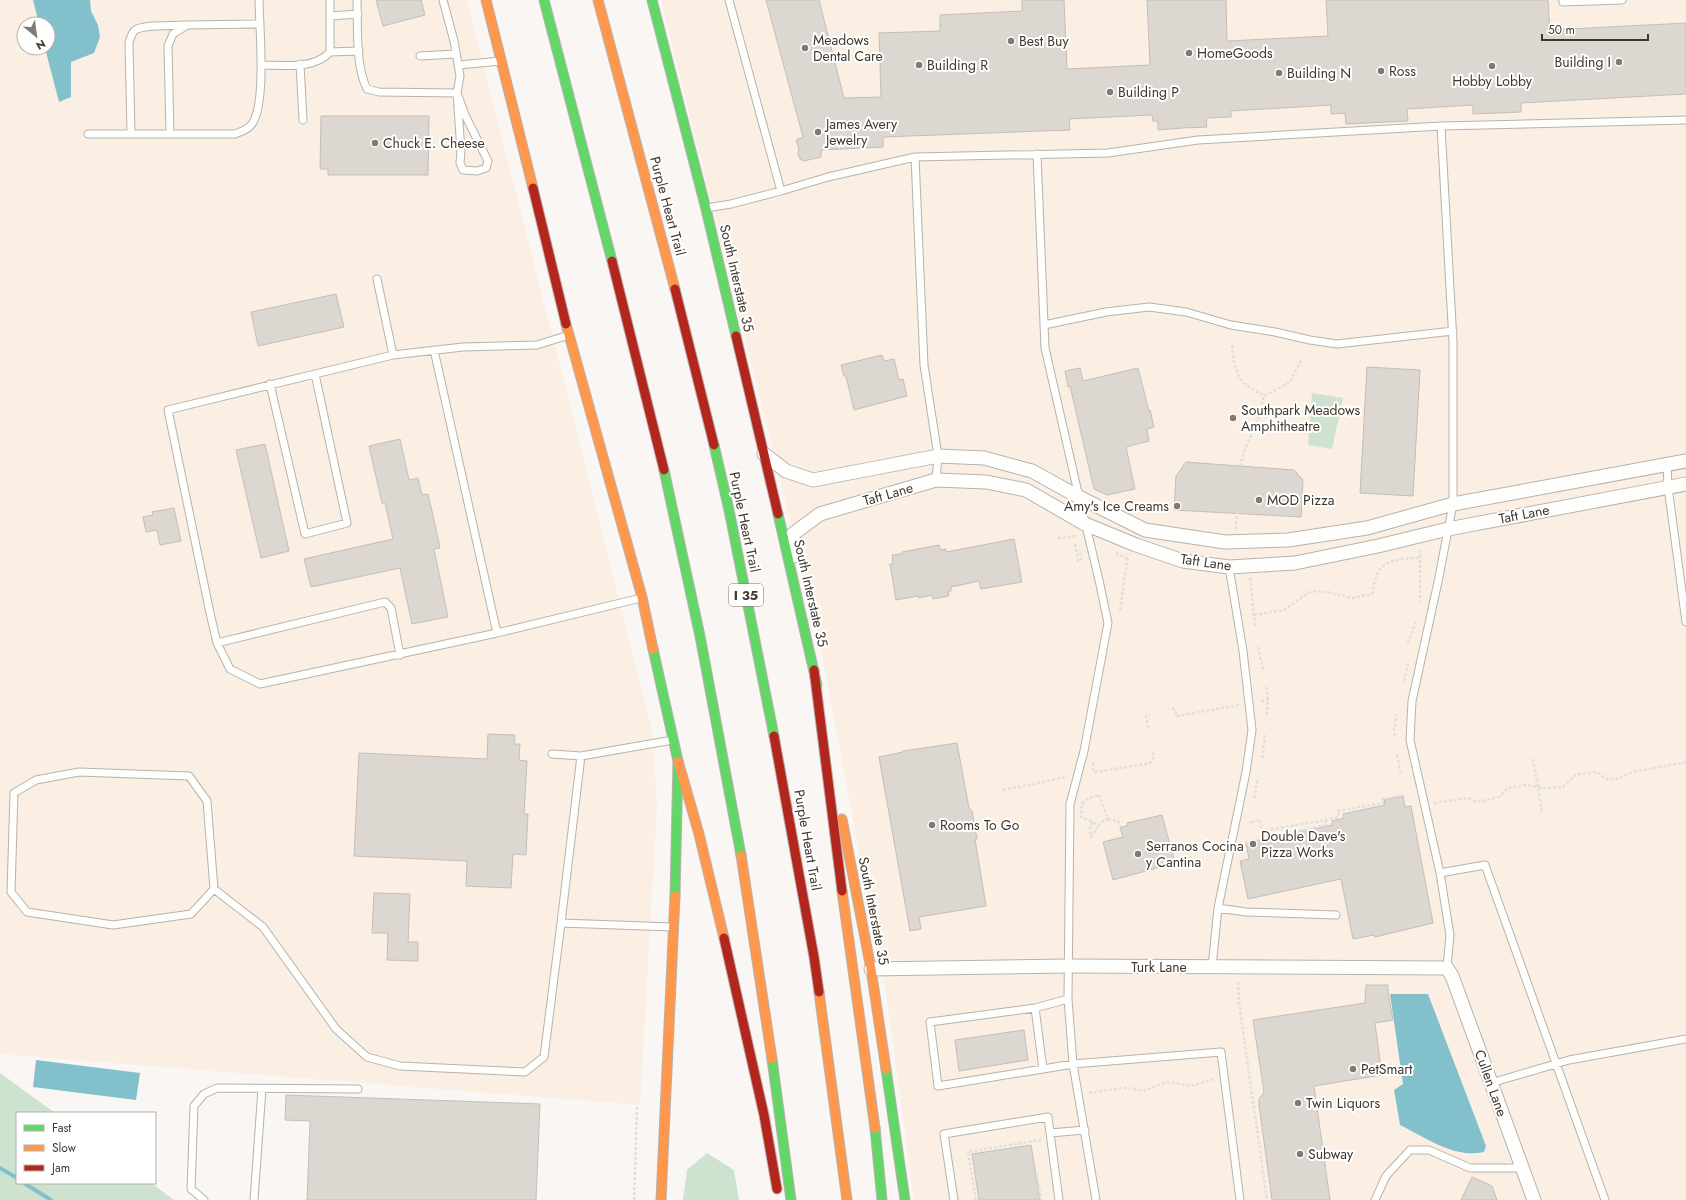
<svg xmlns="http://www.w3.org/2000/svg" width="1686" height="1200" viewBox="0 0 1686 1200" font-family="Jost,sans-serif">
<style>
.built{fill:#fbefe4;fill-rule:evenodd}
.green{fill:#cde3d0}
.water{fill:#82c0cc}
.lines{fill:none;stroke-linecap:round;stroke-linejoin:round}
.stream{stroke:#82c0cc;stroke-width:4}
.building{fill:#ddd7d1;stroke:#c4beb8}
.lane-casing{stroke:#b8b2ac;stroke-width:9}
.street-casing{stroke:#b8b2ac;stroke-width:15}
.fast-casing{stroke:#b8b2ac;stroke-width:11}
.slow-casing{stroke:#b8b2ac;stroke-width:11}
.jam-casing{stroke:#b8b2ac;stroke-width:11}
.path{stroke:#e0dfdf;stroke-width:2.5;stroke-dasharray:3 2;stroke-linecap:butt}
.lane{stroke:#fefefd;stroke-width:7}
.street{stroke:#fefefd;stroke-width:13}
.fast{stroke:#63d668;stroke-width:9}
.slow{stroke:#ff974d;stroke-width:9}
.jam{stroke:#b3261e;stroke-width:9}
.poi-dot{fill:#817a72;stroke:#fff;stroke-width:1.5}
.labels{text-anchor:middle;stroke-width:4;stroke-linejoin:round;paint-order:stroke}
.shield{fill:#fff;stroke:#7a736c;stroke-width:1}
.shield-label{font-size:13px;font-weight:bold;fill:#41372d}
.poi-label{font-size:14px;fill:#41372d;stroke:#fff;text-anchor:start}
.street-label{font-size:14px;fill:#41372d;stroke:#fff}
</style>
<rect width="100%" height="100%" fill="#f9f6f3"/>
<path class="built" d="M 0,0 L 467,0 L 652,729 L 657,807 L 640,1105 L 0,1054 ZM 24,24 L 48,24 L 48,48 L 24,48 Z
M 661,0 L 1686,0 L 1686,1200 L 914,1200 L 886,993 L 817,629 Z"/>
<path class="green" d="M 1312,393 L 1343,398 L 1332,449 L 1308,445 Z
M 0,1073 L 55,1113 L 17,1113 L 17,1183 L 151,1183 L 174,1200 L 0,1200 Z
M 707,1153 L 734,1170 L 739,1200 L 683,1200 L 687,1170 Z"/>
<path class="water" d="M 33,0 L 90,0 L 91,11 L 98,25 L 100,37 L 94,53 L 71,62 L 71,97 L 59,102 L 45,48 L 48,48 L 48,24 L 39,24 Z
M 1390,994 L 1428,994 L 1486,1146 L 1484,1152 C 1454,1159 1425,1137 1400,1125 L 1394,1090 L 1403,1084 Z
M 36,1060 L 140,1073 L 136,1100 L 33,1087 Z"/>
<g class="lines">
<path class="stream" d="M 0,1168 L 17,1178
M 24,1183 L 51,1200"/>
</g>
<path class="building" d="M 376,0 L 421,0 L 425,15 L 383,26 Z
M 766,0 L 819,0 L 844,98 L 881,97 L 879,33 L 940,31 L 940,15 L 1022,11 L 1022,0 L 1064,0 L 1067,69 L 1150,65 L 1147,0 L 1226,0 L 1227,41 L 1328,36 L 1326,0 L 1548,0 L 1550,30 L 1686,23 L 1686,94 L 1521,103 L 1521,112 L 1473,114 L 1473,105 L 1407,109 L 1408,121 L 1346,124 L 1345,113 L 1331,114 L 1331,105 L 1231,111 L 1231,117 L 1206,118 L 1207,127 L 1182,128 L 1158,130 L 1158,121 L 1153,121 L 1152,115 L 1069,119 L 1070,130 L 883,137 L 883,147 L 821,150 L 821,157 L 804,161 L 800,159 L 798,154 L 799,149 L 796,140 L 803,137 Z
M 321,116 L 429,116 L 428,175 L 328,175 L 328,169 L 320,169 Z
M 336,294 L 344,327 L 258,346 L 251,312 Z
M 882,355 L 884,361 L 894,359 L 899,380 L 903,379 L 907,396 L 854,410 L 846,376 L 844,376 L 841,365 Z
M 1367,367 L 1420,370 L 1413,496 L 1360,493 Z
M 1080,368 L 1083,381 L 1138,368 L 1149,411 L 1150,410 L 1154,427 L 1147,429 L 1149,441 L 1126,447 L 1135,489 L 1107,495 L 1094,489 L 1070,386 L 1068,387 L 1065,371 Z
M 400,439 L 409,480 L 418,478 L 422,495 L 428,494 L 432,511 L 440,548 L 434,549 L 448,617 L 412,624 L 400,568 L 311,587 L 304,559 L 393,539 L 385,503 L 382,503 L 369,446 Z
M 265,444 L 289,551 L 261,558 L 236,450 Z
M 1186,462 L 1294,470 L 1303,480 L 1301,517 L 1174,510 L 1176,476 Z
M 174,508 L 181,541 L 160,545 L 157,530 L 146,532 L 143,517 L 153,515 L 152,512 Z
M 1014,539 L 1022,582 L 981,589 L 979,581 L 951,587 L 951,591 L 948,591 L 949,596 L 933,599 L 932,595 L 919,598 L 918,596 L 896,600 L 890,564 L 893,564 L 892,555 L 902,554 L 902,552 L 939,545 L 940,550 L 946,549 L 946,552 Z
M 488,734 L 515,735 L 514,744 L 520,744 L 519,760 L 527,761 L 524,814 L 528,814 L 526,855 L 513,854 L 511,888 L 466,886 L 467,861 L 354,856 L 359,753 L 487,759 Z
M 957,743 L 969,808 L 972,811 L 977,839 L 975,839 L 986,906 L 919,917 L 921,929 L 910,931 L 879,757 L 903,752 L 903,751 Z
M 1403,796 L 1405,807 L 1411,806 L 1433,923 L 1375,937 L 1374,935 L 1353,939 L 1341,879 L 1248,899 L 1240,861 L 1249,859 L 1246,843 L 1332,825 L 1332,821 L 1344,818 L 1343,814 L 1385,805 L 1384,800 Z
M 1162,815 L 1175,863 L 1113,880 L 1103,842 L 1123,837 L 1120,828 L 1128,825 L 1127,823 Z
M 374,893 L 410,894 L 408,942 L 418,942 L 418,961 L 387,960 L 388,933 L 372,933 Z
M 1366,985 L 1388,985 L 1388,992 L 1393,1020 L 1375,1023 L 1382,1075 L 1314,1086 L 1330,1200 L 1272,1200 L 1259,1105 L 1259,1099 L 1264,1092 L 1253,1020 L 1365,1003 Z
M 1024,1030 L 1028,1060 L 959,1071 L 955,1040 Z
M 286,1095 L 540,1104 L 536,1200 L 307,1200 L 310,1121 L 285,1120 Z
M 1031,1145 L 1040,1200 L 979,1200 L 972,1154 Z
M 1472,1177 L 1492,1186 L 1497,1200 L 1461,1200 Z"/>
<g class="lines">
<g class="lane-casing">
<path id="lane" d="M 330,0 L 330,16 L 358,14
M 357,0 C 358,27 355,65 367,89 L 379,92 L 457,93
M 443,0 L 454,41 L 460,76 L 457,93 L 461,151 L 460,163 L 463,170 L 477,171 L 486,168 L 488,161 L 465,115 L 457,93
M 729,0 L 781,191
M 1563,0 L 1563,2 L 1622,0
M 330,52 L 359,51
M 420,56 L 456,54
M 300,64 L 303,120
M 261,65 C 283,65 314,70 330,52 L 330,16
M 458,65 L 501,61
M 1441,126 L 1453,342 L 1453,504 L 1438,582 L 1412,701 L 1410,740 L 1440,873 L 1450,935 L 1447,968
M 88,134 L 235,134 C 240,132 246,130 249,127 C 268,113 259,24 259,0
M 131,134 L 129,43 C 130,39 131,35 134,31 C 141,24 173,26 184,25
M 170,134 L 168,46 L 173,34 L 187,25 L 259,24
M 1037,154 L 1045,348 L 1079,497 L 1099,580 L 1108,623 L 1084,751 L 1070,804 L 1068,999 L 1073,1064 L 1096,1200
M 915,157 L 924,365 L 938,456 L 936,480
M 706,208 L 731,204 L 781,191 L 828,177 L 915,157 L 1108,153 L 1198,140 L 1441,126 L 1686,120
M 377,279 L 393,355 L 463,347 L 537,345 L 569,335
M 1044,325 L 1106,312 L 1149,307 L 1186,312 L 1231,325 L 1275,332 L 1310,340 L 1337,344 L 1453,331
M 434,350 L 497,633
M 393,355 L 168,410 L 210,613 L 217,643 L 230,669 L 260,684 L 497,633 L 641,598
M 270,384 L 305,534 L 347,523 L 315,374
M 1667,464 L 1668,487 L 1686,622
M 217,643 L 385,602 L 391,608 L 400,655
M 552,754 L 581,756 L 673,740
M 581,756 L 561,923 L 672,927
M 1440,873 L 1485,865 L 1605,1200
M 214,889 L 207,801 L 189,776 L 79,772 L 36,780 L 14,793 L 11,892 L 27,912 L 113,925 L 191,914 L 214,889 L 263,927 L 336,1029 L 367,1057 L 400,1066 L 525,1072 L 544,1057 L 561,923
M 1218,908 L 1246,912 L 1336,915
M 1212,967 L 1218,908 L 1246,772 L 1252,730 L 1243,651 L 1229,567
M 1035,1008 L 1043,1069 L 938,1086 L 930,1022 L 1035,1008 L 1068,999
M 1043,1069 L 1073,1064 L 1221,1052 L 1240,1200
M 1491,1083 L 1569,1060 L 1686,1039
M 204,1200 L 191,1189 L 194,1106 L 204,1094 L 217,1088 L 358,1089
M 254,1200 L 262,1089
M 954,1200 L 944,1134 L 1048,1117 L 1050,1133
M 1059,1200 L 1050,1133 L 1085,1130
M 1375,1200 L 1386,1176 L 1410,1150 L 1429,1150 L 1470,1168 L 1523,1168"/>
</g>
<g class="street-casing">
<path id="street" d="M 764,454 L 786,471 L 813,480 L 938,456 L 984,458 L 1032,471 L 1079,497 L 1145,530 L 1225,542 L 1288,540 L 1367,528 L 1453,504 L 1686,461
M 794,556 L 793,534 L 820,514 L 936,480 L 986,482 L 1026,490 L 1085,524 L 1136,545 L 1183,561 L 1229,567 L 1295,563 L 1378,546 L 1448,529 L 1686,484
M 871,969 L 1068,966 L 1447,968 L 1452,976 L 1534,1200"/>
</g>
<g class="fast-casing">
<path id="fast" d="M 544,0 L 612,261
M 652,0 L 706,209 L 736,336
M 714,445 L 729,510 L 774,736
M 664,470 L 700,636 L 741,855
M 778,514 L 817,685
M 653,649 L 678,761 L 675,896
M 772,1059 L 791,1200
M 886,1069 L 905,1200
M 875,1128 L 882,1200"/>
</g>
<g class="slow-casing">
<path id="slow" d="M 486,0 L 533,188
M 598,0 L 675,289
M 566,324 L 642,597 L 653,649
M 678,761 L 699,834 L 724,938
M 842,819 L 871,969 L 886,1069
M 741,855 L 772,1059
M 842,891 L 875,1128
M 819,992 L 847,1200
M 661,1200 L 675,896"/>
</g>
<g class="jam-casing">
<path id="jam" d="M 533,188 L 566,324
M 612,261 L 664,470
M 675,289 L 714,445
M 736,336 L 778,514
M 814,670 L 842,891
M 774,736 L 814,957 L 819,992
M 724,938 L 764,1115 L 777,1189"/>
</g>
<path class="path" d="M 1232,345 C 1232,357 1236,376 1245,384 C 1251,389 1258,392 1264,396
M 1240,466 L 1246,447 L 1258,420 L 1264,396 L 1290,382 L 1301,360
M 1236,529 L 1237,513
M 1058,538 L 1077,536
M 1075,544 L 1078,561 L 1081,560 L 1080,550
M 1420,550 L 1420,601
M 1116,553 L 1128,559
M 1250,578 L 1255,627
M 1120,610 L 1128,555
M 1254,615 L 1284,610 L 1308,593 L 1313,591 L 1327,592 L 1352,598 L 1372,594 C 1374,586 1375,576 1380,569 C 1388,559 1408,558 1420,558
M 1408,643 L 1416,622
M 1258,647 L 1263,669
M 1404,681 L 1408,664
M 1266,687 L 1268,698 L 1267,715
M 1261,701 L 1268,700
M 1172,709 L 1175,709 L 1177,716 L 1239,705
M 1148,728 L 1146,716 L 1150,715
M 1395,736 L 1394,730 L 1397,714
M 1397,755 L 1401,774
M 1262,758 L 1265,735
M 1533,759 L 1542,812
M 1093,763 L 1093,771 L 1095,772 L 1150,763 L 1154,758 L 1152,750
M 1003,790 L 1067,777
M 1099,795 L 1108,819 L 1104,820 L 1099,825 L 1081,817 C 1081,801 1083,799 1099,795 Z
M 1254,798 L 1258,778
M 1434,803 L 1468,798 L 1477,802 L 1499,797 L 1508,788 L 1527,785 L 1546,788 L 1563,787 L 1575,775 L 1597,772 L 1606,779 L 1617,779 L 1632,772 L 1686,762
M 1108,819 L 1118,821 L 1121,827
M 1325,820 L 1339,817 L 1338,811 L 1383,803 L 1382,799 L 1404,795
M 1092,822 L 1090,830 L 1091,837 L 1099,825
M 1245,843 L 1326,825 L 1325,820 L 1262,831 L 1260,820 L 1248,823
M 1238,982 L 1239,1003 L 1267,1200
M 1089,1093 L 1121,1088 L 1128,1088 L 1143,1091 L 1167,1082 L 1191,1086 L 1214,1079
M 1037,1174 L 1041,1200
M 634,1200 L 637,1107
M 976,1200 L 968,1152 L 1041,1140"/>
<use href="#lane" class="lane"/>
<use href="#street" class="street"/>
<use href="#fast" class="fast"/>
<use href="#slow" class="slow"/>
<use href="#jam" class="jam"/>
</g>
<g class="poi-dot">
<circle cx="1011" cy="41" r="4"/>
<circle cx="805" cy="48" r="4"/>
<circle cx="1189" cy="53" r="4"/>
<circle cx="1619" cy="62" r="4"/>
<circle cx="919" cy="65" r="4"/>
<circle cx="1492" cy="66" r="4"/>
<circle cx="1381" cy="71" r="4"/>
<circle cx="1279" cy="73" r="4"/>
<circle cx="1110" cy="92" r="4"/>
<circle cx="818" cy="132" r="4"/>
<circle cx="375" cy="143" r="4"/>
<circle cx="1233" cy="418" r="4"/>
<circle cx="1259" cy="500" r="4"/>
<circle cx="1177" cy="506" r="4"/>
<circle cx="932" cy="825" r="4"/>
<circle cx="1253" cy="844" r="4"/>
<circle cx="1138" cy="854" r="4"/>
<circle cx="1353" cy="1069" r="4"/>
<circle cx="1298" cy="1103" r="4"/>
<circle cx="1300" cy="1154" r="4"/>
</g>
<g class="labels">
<rect class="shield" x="729" y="584" width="34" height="22" rx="3"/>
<g class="shield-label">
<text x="746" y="600">I 35</text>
</g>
<g class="poi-label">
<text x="813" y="45">Meadows<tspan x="813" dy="16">Dental Care</tspan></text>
<text x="1019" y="46">Best Buy</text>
<text x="1197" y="58">HomeGoods</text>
<text x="1611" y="67" text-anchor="end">Building I</text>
<text x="927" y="70">Building R</text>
<text x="1389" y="76">Ross</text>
<text x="1287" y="78">Building N</text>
<text x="1492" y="86" text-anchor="middle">Hobby Lobby</text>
<text x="1118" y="97">Building P</text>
<text x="826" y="129">James Avery<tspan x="826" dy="16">Jewelry</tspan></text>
<text x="383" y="148">Chuck E. Cheese</text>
<text x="1241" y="415">Southpark Meadows<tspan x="1241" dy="16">Amphitheatre</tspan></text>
<text x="1267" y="505">MOD Pizza</text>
<text x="1169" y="511" text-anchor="end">Amy's Ice Creams</text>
<text x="940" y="830">Rooms To Go</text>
<text x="1261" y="841">Double Dave's<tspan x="1261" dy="16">Pizza Works</tspan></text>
<text x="1146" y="851">Serranos Cocina<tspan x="1146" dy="16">y Cantina</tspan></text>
<text x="1361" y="1074">PetSmart</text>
<text x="1306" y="1108">Twin Liquors</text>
<text x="1308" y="1159">Subway</text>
</g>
<g class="street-label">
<text transform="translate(668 206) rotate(75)" y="5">Purple Heart Trail</text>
<text transform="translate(737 278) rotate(77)" y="5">South Interstate 35</text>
<text transform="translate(888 494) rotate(-16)" y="5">Taft Lane</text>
<text transform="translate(1524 514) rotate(-11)" y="5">Taft Lane</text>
<text transform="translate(745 522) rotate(78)" y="5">Purple Heart Trail</text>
<text transform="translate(1206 562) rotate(8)" y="5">Taft Lane</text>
<text transform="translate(811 593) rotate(77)" y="5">South Interstate 35</text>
<text transform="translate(808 840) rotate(80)" y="5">Purple Heart Trail</text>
<text transform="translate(874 911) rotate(79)" y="5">South Interstate 35</text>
<text x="1159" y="972">Turk Lane</text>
<text transform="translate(1491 1083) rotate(70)" y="5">Cullen Lane</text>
</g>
</g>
<rect x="16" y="1112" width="140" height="72" fill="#ffffff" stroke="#b3afab"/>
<rect x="24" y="1125" width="20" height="6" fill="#63d668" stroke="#b3afab"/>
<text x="52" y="1132" font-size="12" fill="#41372d">Fast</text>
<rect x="24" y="1145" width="20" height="6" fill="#ff974d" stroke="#b3afab"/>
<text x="52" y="1152" font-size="12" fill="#41372d">Slow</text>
<rect x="24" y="1165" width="20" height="6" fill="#b3261e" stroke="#b3afab"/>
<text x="52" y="1172" font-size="12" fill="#41372d">Jam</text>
<g transform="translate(36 36) rotate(151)"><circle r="19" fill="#ffffff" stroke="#b3afab"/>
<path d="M0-3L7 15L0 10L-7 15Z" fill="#817a72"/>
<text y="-6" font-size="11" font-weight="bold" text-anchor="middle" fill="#41372d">N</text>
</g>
<path d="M1542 34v6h106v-6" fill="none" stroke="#41372d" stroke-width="2"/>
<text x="1548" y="34" font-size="12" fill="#41372d" stroke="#ffffff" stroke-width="3" paint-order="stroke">50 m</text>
</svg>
